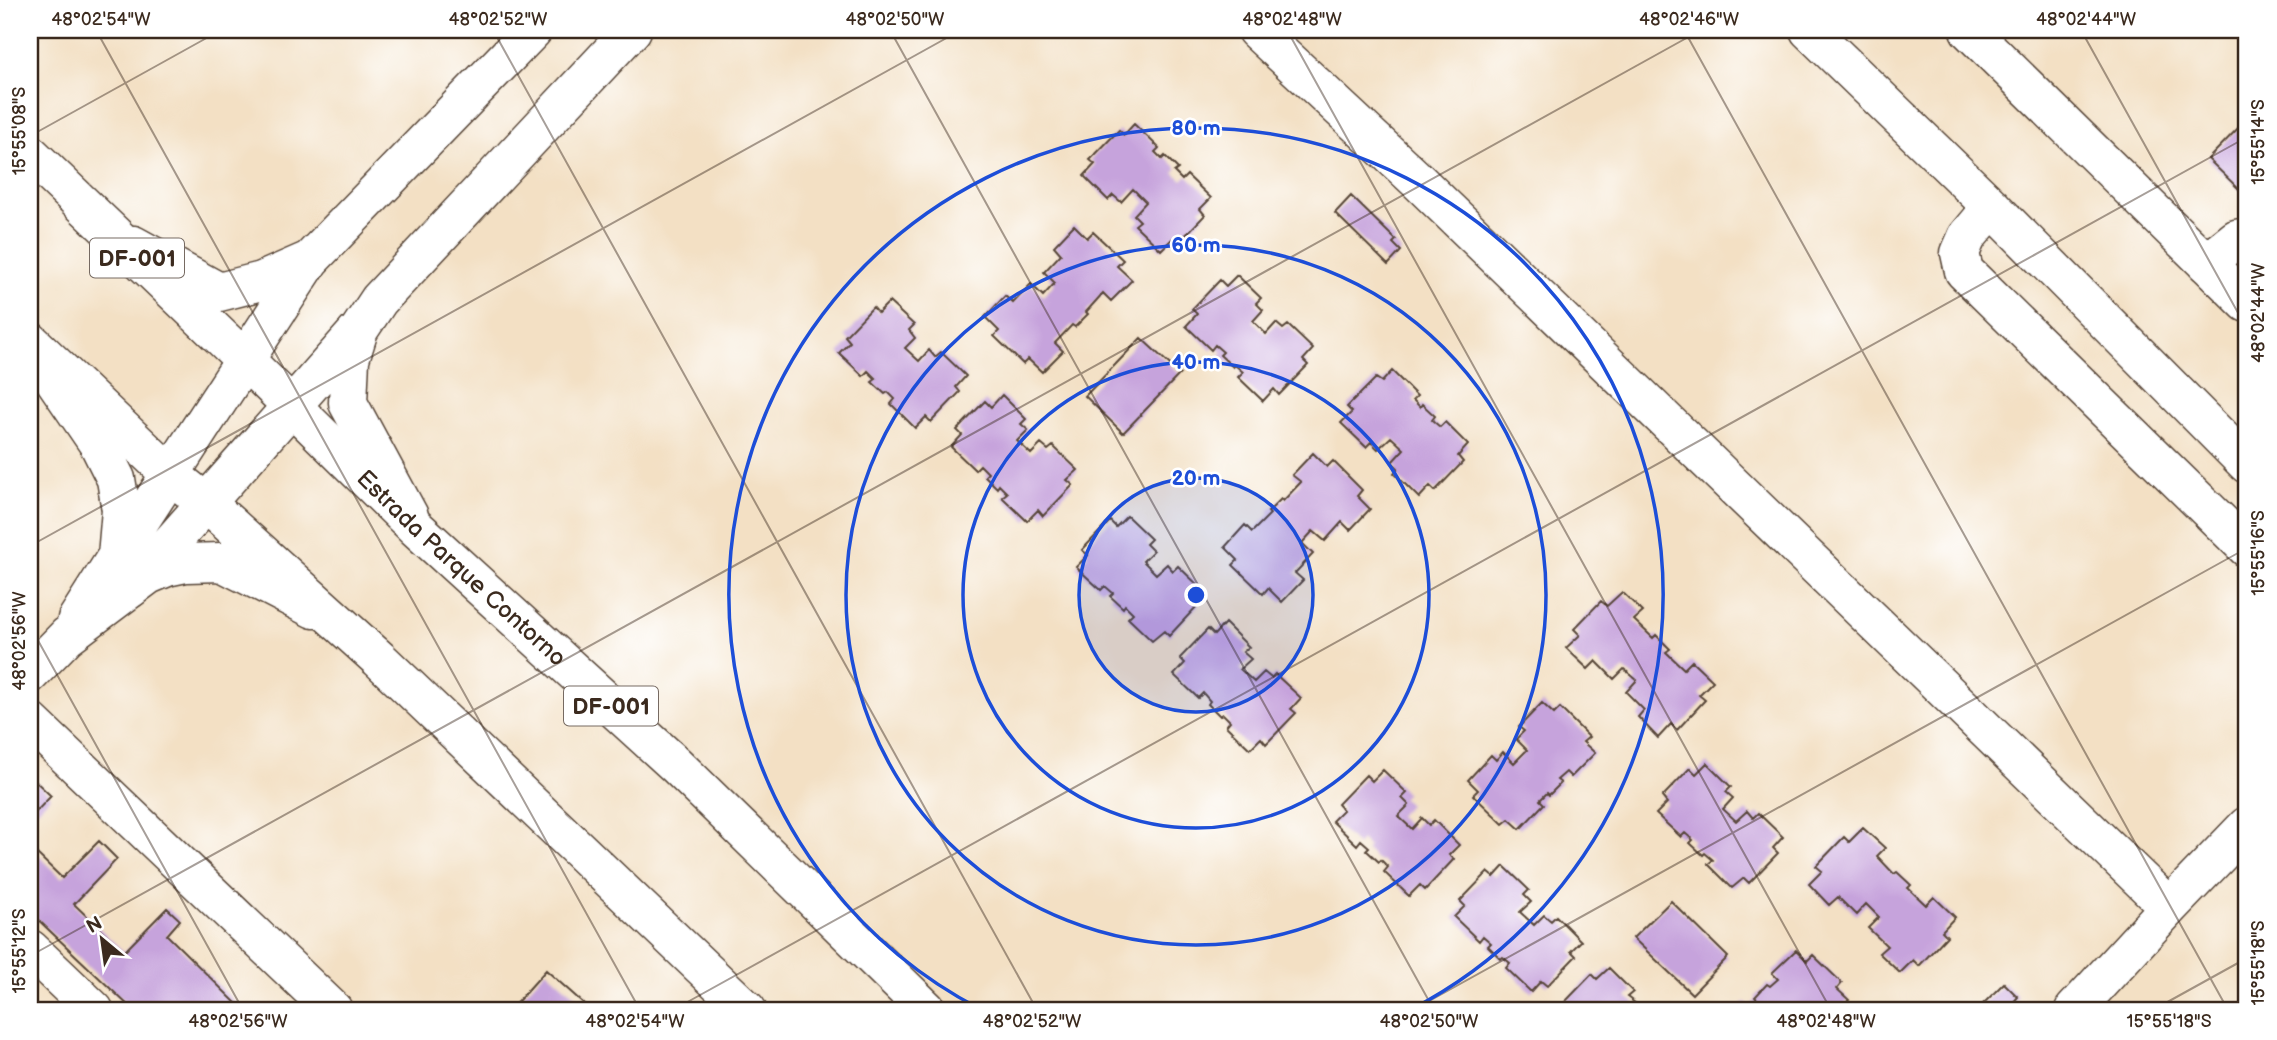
<svg xmlns="http://www.w3.org/2000/svg" width="2277" height="1040" viewBox="0 0 2277 1040" font-family="'Balsamiq Sans',sans-serif">
<style>
.building{fill:#c6a3dc}
.lines{fill:none;stroke-linecap:round;stroke-linejoin:round}
.minor-casing{stroke:#574537;stroke-width:41}
.major-casing{stroke:#574537;stroke-width:41}
.highway-casing{stroke:#574537;stroke-width:41}
.minor{stroke:#fff;stroke-width:38}
.major{stroke:#fff;stroke-width:38}
.highway{stroke:#fff;stroke-width:38}
.ticks{fill:none;stroke:#3b2a1e;stroke-width:2;stroke-opacity:0.45}
.ring{fill:none;stroke:#1d4ed8;stroke-width:3.5}
.labels{text-anchor:middle;stroke-width:5;stroke-linejoin:round;paint-order:stroke}
.shield{fill:#fff;stroke:#766a62;stroke-width:2}
.shield-label{font-size:23px;font-weight:bold;fill:#3b2a1e}
.street-label{font-size:24px;fill:#3b2a1e;stroke:#fff}
.centre{fill:#1d4ed8;stroke:#fff;stroke-width:3.5}
.ring-label{font-size:21px;text-anchor:middle;font-weight:bold;fill:#1d4ed8;stroke:#fff;stroke-width:5;stroke-linejoin:round;paint-order:stroke}
.neatline{fill:none;stroke:#3b2a1e;stroke-width:2.5}
.ticks-label{font-size:18px;text-anchor:middle;fill:#3b2a1e}
</style>
<rect width="100%" height="100%" fill="#fff"/>
<filter id="ink" filterUnits="userSpaceOnUse"><feTurbulence type="fractalNoise" baseFrequency=".0143" numOctaves="2"/><feDisplacementMap in="SourceGraphic" scale="14" xChannelSelector="R" yChannelSelector="G"/><feConvolveMatrix kernelMatrix="1 2 1 2 8 2 1 2 1" color-interpolation-filters="sRGB"/></filter>
<filter id="wash" filterUnits="userSpaceOnUse"><feTurbulence type="fractalNoise" baseFrequency=".00686" numOctaves="4" result="noise"/><feDisplacementMap in="SourceGraphic" scale="28" xChannelSelector="R" yChannelSelector="G"/><feGaussianBlur stdDeviation="1.57" result="paint"/><feColorMatrix in="noise" values="0 0 0 0 0 0 0 0 0 0 0 0 0 0 0 0 0 1.4 0 .05"/><feComposite in="paint" operator="in"/></filter>
<g filter="url(#wash)">
<rect width="100%" height="100%" fill="#f3e0c4"/>
<g id="blocks">
<path class="building" d="M 2247,119 L 2247,197 L 2208,159 Z
M 1134,124 L 1159,148 L 1155,152 L 1162,159 L 1165,156 L 1178,169 L 1174,172 L 1182,180 L 1187,175 L 1211,198 L 1200,209 L 1205,215 L 1177,244 L 1172,239 L 1161,250 L 1135,225 L 1140,221 L 1134,215 L 1146,202 L 1133,189 L 1121,202 L 1113,195 L 1108,200 L 1084,176 L 1095,164 L 1090,160 L 1119,130 L 1124,135 Z
M 1351,196 L 1396,240 L 1393,243 L 1401,251 L 1388,265 L 1335,213 Z
M 1074,225 L 1087,238 L 1093,232 L 1123,260 L 1117,266 L 1132,280 L 1111,301 L 1103,293 L 1086,312 L 1088,314 L 1075,327 L 1072,325 L 1055,343 L 1063,351 L 1042,372 L 1028,359 L 1023,364 L 994,336 L 999,331 L 985,317 L 1005,296 L 1013,303 L 1031,284 L 1043,296 L 1055,283 L 1044,272 L 1061,254 L 1054,246 Z
M 1237,275 L 1261,298 L 1256,303 L 1263,310 L 1253,321 L 1266,334 L 1276,323 L 1283,329 L 1288,325 L 1313,349 L 1303,360 L 1308,365 L 1279,395 L 1274,389 L 1263,401 L 1238,377 L 1243,372 L 1235,365 L 1233,367 L 1220,355 L 1223,352 L 1215,345 L 1211,350 L 1186,326 L 1197,314 L 1192,309 L 1220,280 L 1226,286 Z
M 889,302 L 914,325 L 909,330 L 915,338 L 905,348 L 919,361 L 929,350 L 935,357 L 941,352 L 966,376 L 956,387 L 960,392 L 931,422 L 926,417 L 915,428 L 891,404 L 895,399 L 888,392 L 885,394 L 872,382 L 876,379 L 868,371 L 863,376 L 839,353 L 850,342 L 845,336 L 873,307 L 878,313 Z
M 1141,338 L 1180,374 L 1123,433 L 1085,396 Z
M 1392,371 L 1417,396 L 1413,400 L 1420,407 L 1422,404 L 1435,416 L 1432,420 L 1440,427 L 1445,422 L 1468,445 L 1458,456 L 1463,462 L 1435,491 L 1430,486 L 1419,498 L 1394,473 L 1398,468 L 1392,462 L 1404,449 L 1391,437 L 1378,449 L 1371,442 L 1366,447 L 1341,423 L 1352,412 L 1347,407 L 1376,378 L 1382,382 Z
M 1002,395 L 1026,419 L 1021,424 L 1028,430 L 1017,441 L 1031,454 L 1041,444 L 1048,450 L 1053,446 L 1078,470 L 1067,480 L 1073,485 L 1043,516 L 1038,510 L 1027,521 L 1002,497 L 1007,493 L 999,485 L 997,488 L 985,476 L 988,473 L 980,465 L 975,470 L 951,447 L 962,435 L 957,430 L 985,401 L 991,407 Z
M 1313,453 L 1327,467 L 1333,461 L 1362,490 L 1357,496 L 1370,509 L 1350,530 L 1342,522 L 1325,541 L 1313,531 L 1302,543 L 1313,554 L 1295,573 L 1303,580 L 1282,602 L 1268,588 L 1263,594 L 1233,565 L 1238,560 L 1225,547 L 1245,525 L 1252,532 L 1270,514 L 1268,512 L 1281,499 L 1283,501 L 1301,482 L 1292,475 Z
M 1127,516 L 1151,539 L 1146,544 L 1153,551 L 1143,561 L 1156,574 L 1167,564 L 1173,571 L 1178,566 L 1203,590 L 1193,600 L 1198,605 L 1169,636 L 1164,631 L 1152,641 L 1128,618 L 1133,613 L 1125,605 L 1123,608 L 1110,596 L 1113,593 L 1105,586 L 1101,590 L 1076,567 L 1088,555 L 1082,550 L 1110,521 L 1116,527 Z
M 1622,592 L 1643,612 L 1634,620 L 1653,638 L 1656,635 L 1670,649 L 1666,652 L 1684,669 L 1692,661 L 1713,681 L 1699,695 L 1705,700 L 1677,730 L 1671,724 L 1658,738 L 1638,717 L 1644,710 L 1626,692 L 1637,680 L 1624,669 L 1614,679 L 1596,661 L 1588,669 L 1566,648 L 1580,635 L 1574,629 L 1601,601 L 1607,606 Z
M 1225,623 L 1249,647 L 1243,652 L 1251,659 L 1240,669 L 1254,682 L 1264,672 L 1271,678 L 1275,674 L 1301,698 L 1291,709 L 1296,713 L 1266,744 L 1261,738 L 1250,749 L 1226,726 L 1230,721 L 1223,714 L 1220,716 L 1208,704 L 1210,701 L 1203,693 L 1198,698 L 1174,675 L 1185,663 L 1180,658 L 1208,629 L 1214,635 Z
M 1542,703 L 1554,714 L 1560,708 L 1589,737 L 1583,742 L 1595,753 L 1571,777 L 1566,772 L 1557,780 L 1561,783 L 1549,795 L 1547,793 L 1540,800 L 1544,804 L 1520,829 L 1509,819 L 1503,824 L 1473,795 L 1478,790 L 1468,780 L 1491,755 L 1496,760 L 1503,752 L 1514,763 L 1527,750 L 1516,739 L 1524,731 L 1519,727 Z
M 1707,763 L 1731,787 L 1726,792 L 1733,798 L 1723,809 L 1736,821 L 1747,811 L 1753,818 L 1758,813 L 1783,837 L 1773,848 L 1778,853 L 1749,883 L 1744,878 L 1732,888 L 1708,864 L 1713,860 L 1705,853 L 1703,855 L 1690,843 L 1693,840 L 1685,833 L 1681,837 L 1656,814 L 1667,803 L 1662,797 L 1690,768 L 1696,774 Z
M 1383,770 L 1407,793 L 1402,798 L 1409,805 L 1398,816 L 1412,829 L 1422,818 L 1429,825 L 1434,820 L 1459,845 L 1449,855 L 1454,859 L 1425,890 L 1420,885 L 1409,896 L 1384,872 L 1388,867 L 1381,860 L 1379,862 L 1366,850 L 1369,847 L 1361,840 L 1357,845 L 1332,821 L 1343,810 L 1338,804 L 1366,775 L 1372,781 Z
M 30,776 L 51,796 L 30,818 Z
M 1863,828 L 1885,848 L 1877,856 L 1894,874 L 1897,872 L 1911,885 L 1908,888 L 1926,905 L 1934,897 L 1955,917 L 1942,931 L 1947,936 L 1919,966 L 1913,960 L 1900,973 L 1879,953 L 1887,946 L 1868,928 L 1879,917 L 1866,904 L 1856,915 L 1838,897 L 1829,905 L 1809,884 L 1822,871 L 1816,866 L 1844,837 L 1849,842 Z
M 99,841 L 117,859 L 74,904 L 124,952 L 167,908 L 180,920 L 167,935 L 243,1010 L 133,1010 L 30,912 L 30,847 L 62,878 Z
M 1504,866 L 1529,890 L 1524,895 L 1531,902 L 1520,912 L 1534,925 L 1544,915 L 1551,921 L 1556,916 L 1581,941 L 1571,951 L 1576,956 L 1547,986 L 1541,981 L 1531,992 L 1506,968 L 1510,963 L 1503,957 L 1501,959 L 1488,946 L 1491,943 L 1483,936 L 1479,941 L 1454,917 L 1465,906 L 1460,901 L 1488,872 L 1494,877 Z
M 1671,901 L 1728,957 L 1692,994 L 1633,938 Z
M 1796,950 L 1807,961 L 1813,955 L 1842,983 L 1837,989 L 1849,1000 L 1838,1010 L 1737,1010 L 1745,1002 L 1750,1006 L 1757,999 L 1755,997 L 1767,984 L 1770,986 L 1778,979 L 1772,973 Z
M 1609,968 L 1633,992 L 1627,997 L 1635,1003 L 1628,1010 L 1567,1010 L 1569,1008 L 1564,1003 L 1592,974 L 1597,979 Z
M 546,970 L 591,1010 L 510,1010 Z
M 2004,983 L 2018,997 L 2011,1005 L 2013,1007 L 2011,1010 L 1977,1010 Z"/>
</g>
</g>
<g filter="url(#ink)">
<use href="#blocks" fill-opacity="0" stroke="#574537" stroke-width="2"/>
<g class="lines">
<g class="minor-casing">
<path id="minor" d="M 1256,30 L 1416,179 L 2169,907
M 1992,207 L 1967,237 L 1960,253 L 1964,271 L 2247,548
M 2206,263 L 2236,239 L 2247,237
M 47,369 L 99,445 L 116,479 L 121,510 L 117,556 L 77,619
M 30,674 L 67,636 L 148,575 L 167,567 L 186,563 L 222,562 L 314,609
M 30,721 L 333,1010
M 30,949 L 94,1010
M 2074,1010 L 2169,907 L 2247,826"/>
</g>
<g class="major-casing">
<path id="major" d="M 1809,30 L 1992,207 L 2247,464
M 1969,30 L 2247,303
M 133,245 L 219,292 L 262,281 L 310,260 L 533,30
M 409,516 L 348,403 L 350,359 L 359,330 L 379,300 L 632,30
M 117,556 L 310,260
M 131,588 L 357,332"/>
</g>
<g class="highway-casing">
<g id="highway">
<path id="s1" d="M 30,154 L 245,360 L 415,527 L 676,765 L 927,1010"/>
<path d="M 30,341 L 170,474 L 206,503 L 379,659 L 747,1010"/>
</g>
</g>
<use href="#minor" class="minor"/>
<use href="#major" class="major"/>
<use href="#highway" class="highway"/>
</g>
</g>
<path class="ticks" d="M 96,30 L 640,1010M 493,30 L 1037,1010M 890,30 L 1434,1010M 1287,30 L 1831,1010M 1684,30 L 2228,1010M 2081,30 L 2247,329M 30,136 L 221,30M 30,546 L 961,30M 30,626 L 243,1010M 30,956 L 1701,30M 673,1010 L 2247,137M 1413,1010 L 2247,548M 2153,1010 L 2247,958"/>
<circle cx="1196" cy="595" r="117" fill="#1d4ed8" fill-opacity=".12"/>
<g class="ring">
<circle cx="1196" cy="595" r="117"/>
<circle cx="1196" cy="595" r="233"/>
<circle cx="1196" cy="595" r="350"/>
<path d="M980 1009A467 467 0 1 1 1412 1009"/>
</g>
<g class="labels">
<g class="shield">
<rect x="90" y="238.5" width="94" height="39" rx="5"/>
<rect x="564" y="686.5" width="94" height="39" rx="5"/>
</g>
<g class="shield-label">
<text x="137" y="266">DF-001</text>
<text x="611" y="714">DF-001</text>
</g>
<g class="street-label">
<text dy="8" stroke="none"><textPath href="#s1" startOffset="598">Estrada Parque Contorno</textPath></text>
</g>
</g>
<circle cx="1196" cy="595" r="10" class="centre"/>
<g class="ring-label">
<text x="1196" y="135">80 m</text>
<text x="1196" y="252">60 m</text>
<text x="1196" y="369">40 m</text>
<text x="1196" y="485">20 m</text>
</g>
<rect width="2277" height="1040" fill="none" stroke="#fff" stroke-width="77"/>
<g transform="translate(102 939) rotate(331)" stroke="#ffffff" stroke-width="5" paint-order="stroke">
<path d="M0-5L12 26L0 18L-12 26Z" fill="#3b2a1e"/>
<text y="-10" font-size="19" font-weight="bold" text-anchor="middle" fill="#3b2a1e">N</text>
</g>
<rect x="38" y="38" width="2200" height="964" class="neatline"/>
<g class="ticks-label">
<text x="101" y="25">48°02'54"W</text>
<text x="498" y="25">48°02'52"W</text>
<text x="895" y="25">48°02'50"W</text>
<text x="1292" y="25">48°02'48"W</text>
<text x="1689" y="25">48°02'46"W</text>
<text x="2086" y="25">48°02'44"W</text>
<text transform="translate(19 131) rotate(-90)" y="6">15°55'08"S</text>
<text transform="translate(2258 142) rotate(-90)" y="6">15°55'14"S</text>
<text transform="translate(2258 313) rotate(-90)" y="6">48°02'44"W</text>
<text transform="translate(2258 553) rotate(-90)" y="6">15°55'16"S</text>
<text transform="translate(19 641) rotate(-90)" y="6">48°02'56"W</text>
<text transform="translate(19 951) rotate(-90)" y="6">15°55'12"S</text>
<text transform="translate(2258 963) rotate(-90)" y="6">15°55'18"S</text>
<text x="238" y="1027">48°02'56"W</text>
<text x="635" y="1027">48°02'54"W</text>
<text x="1032" y="1027">48°02'52"W</text>
<text x="1429" y="1027">48°02'50"W</text>
<text x="1826" y="1027">48°02'48"W</text>
<text x="2169" y="1027">15°55'18"S</text>
</g>
</svg>
